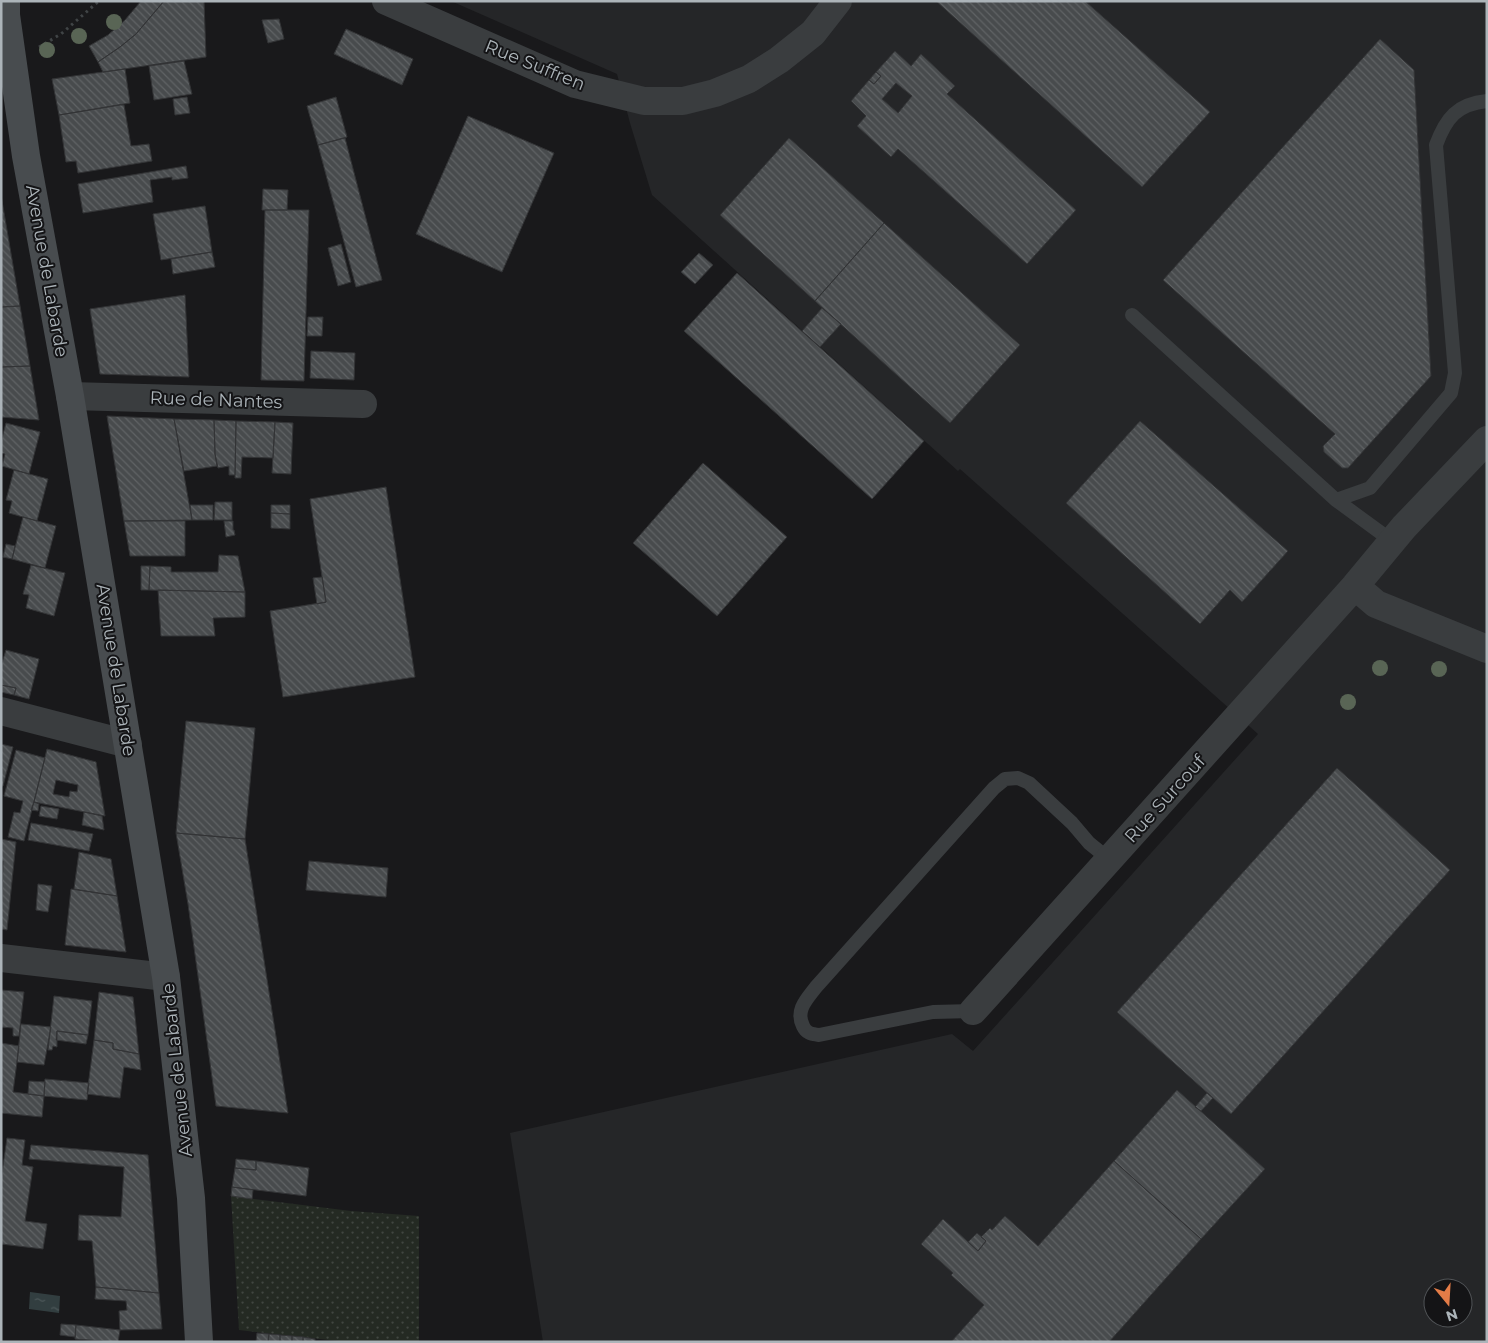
<svg xmlns="http://www.w3.org/2000/svg" width="1488" height="1343" viewBox="0 0 1488 1343" font-family="Montserrat,sans-serif">
<style>
.built{fill:#252628;fill-rule:evenodd}
.green{fill:url(#green-dots)}
.water{fill:url(#water-ripples)}
.building{fill:url(#building-back-hatch);stroke:#333436;fill-rule:evenodd}
.lines{fill:none;stroke-linecap:round;stroke-linejoin:round}
.path{stroke:#404446;stroke-width:3;stroke-dasharray:2.5 4;stroke-linecap:butt}
.lane{stroke:#3a3d3f;stroke-width:14}
.street{stroke:#3a3d3f;stroke-width:28}
.secondary{stroke:#484c4f;stroke-width:28}
.tree{fill:#596555}
.labels{text-anchor:middle;stroke-width:4;stroke-linejoin:round;paint-order:stroke}
.street-label{font-size:18px;fill:#acb4b9;stroke:#141416}
</style>
<defs>
<pattern id="green-dots" width="8" height="8" patternUnits="userSpaceOnUse" patternTransform="scale(1.25)"><rect width="8" height="8" fill="#242a23"/><path d="M2 2h.1M6 6h.1" fill="none" stroke="#414641" stroke-width="1.8" stroke-linecap="round"/></pattern>
<pattern id="water-ripples" width="26" height="14" patternUnits="userSpaceOnUse" patternTransform="scale(1.25)"><rect width="26" height="14" fill="#323e40"/><path d="M2 4q2-2 4 0t4 0M15 11q2-2 4 0t4 0" fill="none" stroke="#4d585a"/></pattern>
<pattern id="building-back-hatch" width="6" height="6" patternUnits="userSpaceOnUse" patternTransform="scale(1.25)"><rect width="6" height="6" fill="#484b4d"/><path d="M-1 5l2 2M0 0l6 6M5-1l2 2" fill="none" stroke="#606365"/></pattern>
</defs>
<rect width="100%" height="100%" fill="#19191b"/>
<path class="built" d="M 451,1 L 1487,1 L 1487,1342 L 543,1342 L 510,1133 L 952,1034 L 973,1051 L 1258,734 L 960,469 L 958,471 L 652,195 L 630,123 L 617,74 ZM 1433,1288 L 1463,1288 L 1463,1318 L 1433,1318 Z"/>
<path class="green" d="M 231,1196 L 351,1211 L 419,1216 L 419,1342 L 347,1342 L 239,1330 Z"/>
<path class="water" d="M 30,1292 L 60,1296 L 59,1313 L 29,1309 Z"/>
<path class="building" d="M 141,1 L 164,1 L 136,34 L 120,47 L 98,62 L 89,46 L 108,35 L 125,20 Z
M 164,1 L 204,1 L 206,57 L 103,72 L 98,62 L 120,47 L 136,34 Z
M 936,1 L 1085,1 L 1210,112 L 1142,187 Z
M 279,19 L 284,39 L 268,43 L 262,20 Z
M 346,29 L 413,59 L 402,85 L 334,54 Z
M 1380,39 L 1414,70 L 1431,376 L 1348,468 L 1342,468 L 1324,452 L 1323,446 L 1335,434 L 1163,280 Z
M 895,51 L 911,66 L 921,54 L 955,86 L 947,94 L 1076,210 L 1027,264 L 898,149 L 891,157 L 857,126 L 866,116 L 851,101 L 869,80 L 874,84 L 881,76 L 876,72 ZM 896,83 L 912,96 L 898,113 L 882,99 Z
M 184,61 L 192,94 L 154,100 L 149,66 Z
M 125,69 L 130,103 L 59,115 L 52,79 Z
M 876,72 L 881,76 L 874,84 L 869,80 Z
M 187,97 L 190,113 L 175,115 L 173,99 Z
M 336,97 L 347,137 L 318,145 L 307,106 Z
M 120,105 L 124,105 L 131,146 L 149,144 L 152,161 L 78,173 L 76,161 L 66,162 L 59,115 Z
M 468,116 L 554,153 L 502,272 L 416,234 Z
M 345,138 L 382,280 L 356,287 L 318,145 Z
M 789,138 L 884,223 L 815,301 L 720,215 Z
M 186,166 L 188,178 L 172,180 L 172,177 L 150,180 L 153,202 L 83,213 L 78,184 Z
M 263,189 L 288,190 L 287,210 L 262,210 Z
M 1,195 L 20,306 L 1,307 Z
M 205,206 L 212,252 L 161,260 L 153,214 Z
M 265,210 L 309,210 L 304,381 L 261,380 Z
M 884,223 L 1020,345 L 950,423 L 815,301 Z
M 341,244 L 351,282 L 338,286 L 328,248 Z
M 212,252 L 215,267 L 173,274 L 171,259 Z
M 699,253 L 713,265 L 695,284 L 681,272 Z
M 737,273 L 924,441 L 872,499 L 684,331 Z
M 185,295 L 189,377 L 100,374 L 90,309 Z
M 20,306 L 30,366 L 1,367 L 1,307 Z
M 822,308 L 841,324 L 820,347 L 802,331 Z
M 308,317 L 323,317 L 322,336 L 307,336 Z
M 311,351 L 355,353 L 354,380 L 310,378 Z
M 30,366 L 39,420 L 1,417 L 1,367 Z
M 107,416 L 174,419 L 192,520 L 124,521 Z
M 174,419 L 214,420 L 215,454 L 217,466 L 184,471 Z
M 214,420 L 236,421 L 235,475 L 229,475 L 229,466 L 218,468 L 215,454 Z
M 236,421 L 275,422 L 273,458 L 242,457 L 241,478 L 235,478 Z
M 1140,421 L 1288,551 L 1242,602 L 1230,590 L 1200,624 L 1066,503 Z
M 275,422 L 293,423 L 291,474 L 272,473 Z
M 6,423 L 40,432 L 29,474 L 2,466 L 5,454 L 1,453 L 1,442 Z
M 703,463 L 787,537 L 717,616 L 633,543 Z
M 14,470 L 48,479 L 37,521 L 9,513 L 12,501 L 6,500 Z
M 386,487 L 415,677 L 283,697 L 270,611 L 326,602 L 310,499 Z
M 215,502 L 232,502 L 232,520 L 214,520 Z
M 190,505 L 213,505 L 213,520 L 192,520 Z
M 271,505 L 290,505 L 290,514 L 271,513 Z
M 271,513 L 290,514 L 290,529 L 271,528 Z
M 23,517 L 56,526 L 45,568 L 12,559 Z
M 124,521 L 185,521 L 185,556 L 130,556 Z
M 224,521 L 233,521 L 233,530 L 234,530 L 235,535 L 226,537 Z
M 6,544 L 15,546 L 12,559 L 3,557 Z
M 219,555 L 238,556 L 245,592 L 149,590 L 150,566 L 171,567 L 171,572 L 218,572 Z
M 31,565 L 65,573 L 54,616 L 26,608 L 29,595 L 23,594 Z
M 141,566 L 150,566 L 149,590 L 141,590 Z
M 322,577 L 326,602 L 317,604 L 313,578 Z
M 158,590 L 245,592 L 245,617 L 213,618 L 215,636 L 161,636 Z
M 6,650 L 39,659 L 29,699 L 14,695 L 16,688 L 1,685 L 1,666 Z
M 1,685 L 16,688 L 14,695 L 1,692 Z
M 186,721 L 255,728 L 245,839 L 176,833 Z
M 1,744 L 13,747 L 3,786 L 1,786 Z
M 47,749 L 96,762 L 105,816 L 34,802 ZM 56,780 L 78,785 L 77,792 L 70,791 L 69,797 L 53,794 Z
M 16,750 L 45,758 L 24,841 L 8,837 L 14,812 L 20,813 L 23,801 L 4,796 Z
M 1337,768 L 1450,870 L 1231,1114 L 1117,1012 Z
M 34,802 L 39,804 L 38,811 L 31,810 Z
M 41,806 L 59,809 L 57,819 L 39,816 Z
M 84,812 L 102,816 L 104,830 L 82,825 Z
M 31,823 L 93,834 L 89,851 L 28,840 Z
M 176,833 L 245,839 L 288,1113 L 216,1106 L 188,904 Z
M 1,839 L 16,842 L 7,930 L 1,929 L 3,861 L 1,861 Z
M 79,852 L 111,859 L 117,896 L 74,889 Z
M 309,861 L 388,868 L 386,897 L 306,890 Z
M 38,884 L 52,886 L 48,912 L 36,910 Z
M 71,889 L 117,896 L 126,952 L 65,945 Z
M 1,990 L 24,992 L 19,1036 L 13,1036 L 13,1028 L 1,1027 Z
M 99,992 L 133,997 L 139,1054 L 113,1049 L 113,1043 L 94,1040 Z
M 54,996 L 92,1001 L 88,1035 L 57,1031 L 57,1047 L 53,1046 L 52,1050 L 48,1050 Z
M 21,1024 L 51,1027 L 44,1065 L 17,1062 Z
M 57,1031 L 88,1035 L 86,1044 L 56,1040 Z
M 94,1040 L 113,1043 L 113,1049 L 139,1054 L 141,1070 L 124,1067 L 120,1098 L 87,1094 Z
M 1,1043 L 19,1046 L 13,1092 L 44,1096 L 42,1117 L 1,1113 Z
M 45,1079 L 89,1083 L 87,1100 L 44,1096 Z
M 29,1081 L 45,1082 L 44,1096 L 28,1094 Z
M 1177,1090 L 1265,1169 L 1201,1239 L 1114,1161 Z
M 1207,1093 L 1213,1098 L 1201,1111 L 1195,1107 Z
M 7,1138 L 25,1140 L 22,1165 L 33,1167 L 25,1221 L 47,1224 L 43,1249 L 1,1244 L 1,1180 Z
M 31,1145 L 148,1155 L 159,1293 L 96,1287 L 92,1241 L 78,1240 L 79,1215 L 121,1217 L 124,1167 L 29,1159 Z
M 236,1159 L 256,1161 L 256,1170 L 235,1168 Z
M 256,1161 L 309,1168 L 306,1196 L 232,1187 L 235,1168 L 256,1170 Z
M 1114,1161 L 1201,1239 L 1109,1342 L 951,1342 L 984,1305 L 951,1275 L 953,1273 L 921,1244 L 943,1219 L 978,1251 L 986,1241 L 981,1237 L 990,1228 L 992,1230 L 1005,1216 L 1038,1246 Z
M 232,1187 L 253,1190 L 252,1199 L 231,1196 Z
M 977,1233 L 986,1241 L 978,1251 L 968,1242 Z
M 96,1287 L 159,1293 L 162,1329 L 120,1330 L 119,1311 L 127,1310 L 126,1301 L 95,1299 Z
M 61,1324 L 76,1325 L 75,1337 L 60,1335 Z
M 76,1325 L 120,1330 L 118,1342 L 75,1339 Z
M 257,1333 L 269,1334 L 268,1342 L 256,1342 Z
M 269,1334 L 280,1335 L 280,1342 L 268,1342 Z
M 280,1335 L 292,1336 L 292,1342 L 280,1342 Z
M 292,1336 L 303,1337 L 303,1342 L 292,1342 Z
M 303,1337 L 315,1339 L 315,1342 L 303,1342 Z"/>
<g class="lines">
<path class="path" d="M 39,47 L 61,34 L 99,1"/>
<path class="lane" d="M 1132,315 L 1336,500 L 1392,541
M 1336,500 L 1370,488 L 1451,393 L 1455,373 L 1436,145 C 1446,118 1457,104 1487,101
M 973,1011 L 933,1012 L 819,1035 C 811,1034 806,1033 803,1026 C 795,1010 807,999 816,987 L 994,788 L 1005,779 L 1018,778 L 1029,783 L 1072,823 L 1089,843 L 1110,860"/>
<path class="street" d="M 386,1 L 575,84 L 644,101 L 683,101 L 715,93 L 749,79 L 779,60 L 813,33 L 838,1
M 70,396 L 363,404
M 1355,586 L 1376,604 L 1487,649
M 1,711 L 128,744
M 1,958 L 166,977
M 973,1011 L 1355,586 L 1404,527 L 1487,440"/>
<path class="secondary" d="M 6,1 L 6,15 L 26,156 L 70,396 L 166,977 L 191,1198 L 199,1342"/>
</g>
<g class="tree">
<circle cx="114" cy="22" r="8"/>
<circle cx="79" cy="36" r="8"/>
<circle cx="47" cy="50" r="8"/>
<circle cx="1380" cy="668" r="8"/>
<circle cx="1439" cy="669" r="8"/>
<circle cx="1348" cy="702" r="8"/>
</g>
<g class="labels">
<g class="street-label">
<text transform="translate(535 65) rotate(22)" y="6">Rue Suffren</text>
<text transform="translate(47 271) rotate(80)" y="6">Avenue de Labarde</text>
<text transform="translate(216 400) rotate(2)" y="6">Rue de Nantes</text>
<text transform="translate(116 670) rotate(81)" y="6">Avenue de Labarde</text>
<text transform="translate(1165 799) rotate(-48)" y="6">Rue Surcouf</text>
<text transform="translate(177 1070) rotate(-96)" y="6">Avenue de Labarde</text>
</g>
</g>
<rect width="1488" height="1343" fill="none" stroke="#acb4b9" stroke-width="5"/>
<g transform="translate(1448 1303) rotate(162)"><circle r="24" fill="#141416" stroke="#515457"/>
<path d="M0-4L9 19L0 12L-9 19Z" fill="#e47c47"/>
<text y="-8" font-size="14" font-weight="bold" text-anchor="middle" fill="#acb4b9">N</text>
</g>
</svg>
